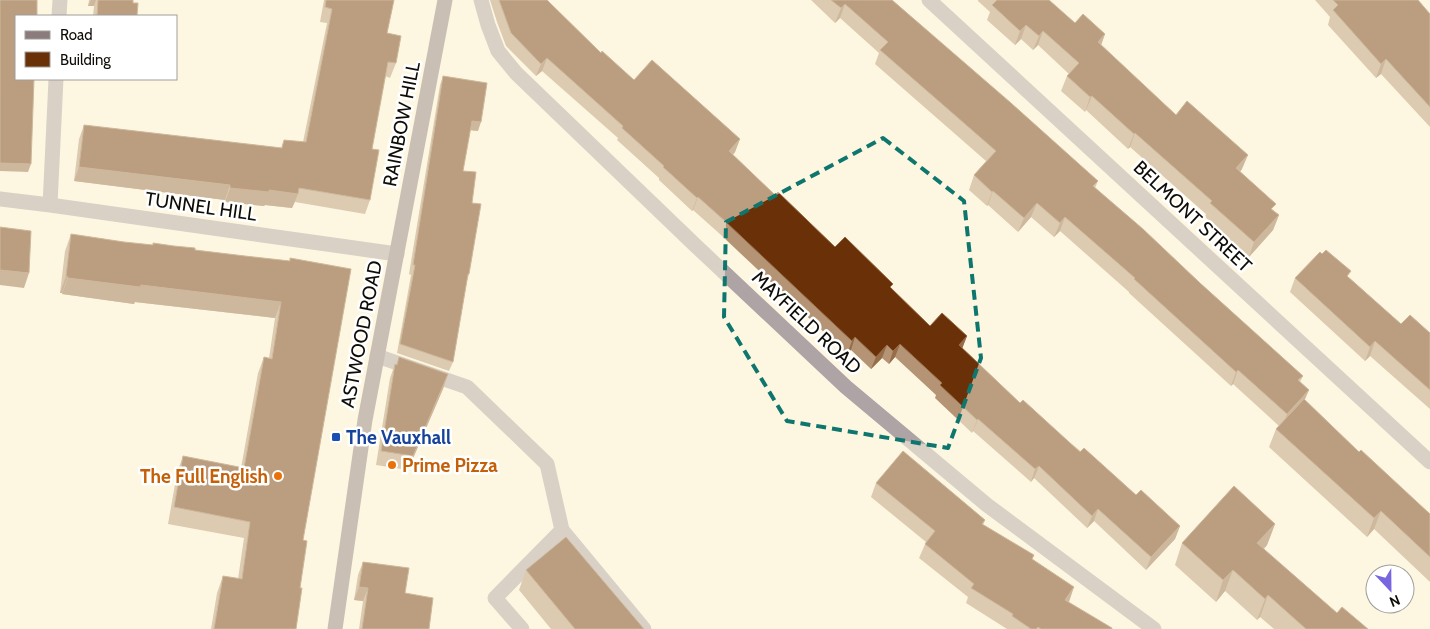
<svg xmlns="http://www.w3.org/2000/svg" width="1430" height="629" viewBox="0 0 1430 629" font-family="Cabin,sans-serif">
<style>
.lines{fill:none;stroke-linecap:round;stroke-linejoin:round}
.service{stroke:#aea3a5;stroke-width:15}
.minor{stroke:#aea3a5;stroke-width:15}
.secondary{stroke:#8b7b7d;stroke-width:15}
.wall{fill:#b49474}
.shaded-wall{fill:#966c49}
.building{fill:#6a3007;stroke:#966c49}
.marked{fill:none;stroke:#0f766e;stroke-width:4;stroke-dasharray:10 6;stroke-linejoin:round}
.transit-dot{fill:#1a4fb4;stroke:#fff;stroke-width:2}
.food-dot{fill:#e8710a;stroke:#fff;stroke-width:2}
.labels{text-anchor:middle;stroke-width:5;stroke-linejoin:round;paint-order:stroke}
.street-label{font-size:19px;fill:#0e0c06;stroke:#fff}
.transit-label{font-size:19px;font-weight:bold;fill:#164399;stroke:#fff;text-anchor:start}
.food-label{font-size:19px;font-weight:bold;fill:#c56008;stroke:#fff;text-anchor:start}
</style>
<rect width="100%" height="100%" fill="#fdf7e2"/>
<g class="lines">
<path class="service" d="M 377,356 L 467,387 L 547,464 L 562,530 L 644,629
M 522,629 L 495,598 L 562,530"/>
<path class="minor" d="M 481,0 L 488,25 L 498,51 L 516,73 L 696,246 L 846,387 L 987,505 L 1154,629
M 929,0 L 1430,462
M 59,16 L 60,0
M 0,199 L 50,205 L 397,254
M 50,205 L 56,79"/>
<path class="secondary" d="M 335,629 L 365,420 L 445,0"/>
</g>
<path class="wall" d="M 89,0 L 133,0 L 133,3 L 137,16 L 93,16 L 94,6 L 88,6 Z
M 324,0 L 394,0 L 387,33 L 396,63 L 390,78 L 385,76 L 372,149 L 370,200 L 365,214 L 295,202 L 292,208 L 265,205 L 264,206 L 225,202 L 225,200 L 74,181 L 79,139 L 84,125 L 281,148 L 284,140 L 303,142 L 327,23 L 320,22 Z
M 490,0 L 547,0 L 601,53 L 634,80 L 740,139 L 735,152 L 733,155 L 775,195 L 835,247 L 891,289 L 930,326 L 967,336 L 962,348 L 1020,403 L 1136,495 L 1180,526 L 1175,539 L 1146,570 L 1094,521 L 1087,528 L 1034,478 L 1031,482 L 973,431 L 972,433 L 935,398 L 936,395 L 895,357 L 889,364 L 882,358 L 871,369 L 851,350 L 847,354 L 721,235 L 693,210 L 692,211 L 659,180 L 659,178 L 617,140 L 618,138 L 542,71 L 536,76 L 506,46 L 497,22 Z
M 811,0 L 892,0 L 1098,181 L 1095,188 L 1303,376 L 1300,382 L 1305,400 L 1359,452 L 1430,514 L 1430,582 L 1374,529 L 1367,537 L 1269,447 L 1276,429 L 1279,426 L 1233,384 L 1231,386 L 1129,293 L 1129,292 L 1060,231 L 1054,237 L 1031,217 L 1018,232 L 988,205 L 987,206 L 969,190 L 974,175 L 986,161 L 875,64 L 879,53 L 840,18 L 835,23 Z
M 978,0 L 1049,0 L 1075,23 L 1105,34 L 1101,45 L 1176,115 L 1242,169 L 1240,172 L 1273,210 L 1279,215 L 1273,230 L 1249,257 L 1205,217 L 1206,214 L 1130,147 L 1128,149 L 1086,110 L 1085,112 L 1061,91 L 1067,76 L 1069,74 L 1038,45 L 1033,50 L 1021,39 L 1015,45 L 987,20 L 990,12 L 978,1 Z
M 1315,0 L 1418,0 L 1430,14 L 1430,127 L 1381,74 L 1376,78 L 1328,25 L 1330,17 Z
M 443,76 L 478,131 L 470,130 L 463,171 L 472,203 L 469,274 L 467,281 L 453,362 L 449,371 L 397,353 L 411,275 L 409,274 L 440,85 Z
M 71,234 L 124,242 L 289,261 L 303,540 L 300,588 L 296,629 L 211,629 L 217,593 L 223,576 L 238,579 L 244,538 L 168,524 L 177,473 L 183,456 L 241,468 L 258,373 L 264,357 L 269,358 L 275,318 L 135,302 L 134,304 L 62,294 L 62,293 L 60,293 L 65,251 Z
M 1295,278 L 1349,278 L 1401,324 L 1430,333 L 1430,409 L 1370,356 L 1365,361 L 1290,292 Z
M 399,357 L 448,374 L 443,389 L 408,470 L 376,465 L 390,378 L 395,364 L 396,364 Z
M 876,483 L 985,520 L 983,525 L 1032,559 L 1068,602 L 1112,629 L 1007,629 L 966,603 L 968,597 L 919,558 L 926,542 L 871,497 Z
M 1275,524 L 1267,545 L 1264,549 L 1337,613 L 1368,629 L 1274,629 L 1260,617 L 1257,620 L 1225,591 L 1216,602 L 1175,565 L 1182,543 Z
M 363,562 L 405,593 L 429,629 L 359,629 L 363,601 L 354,600 L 358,575 Z
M 526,570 L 644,629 L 551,629 L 519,590 Z"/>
<path class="shaded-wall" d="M 91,0 L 96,0 L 94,6 L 88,6 Z
M 845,4 L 840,18 L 835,23 L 841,8 Z
M 1026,25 L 1021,39 L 1015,45 L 1020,31 Z
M 1043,31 L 1038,45 L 1033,50 L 1039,36 Z
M 1105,34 L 1100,48 L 1098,42 Z
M 547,58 L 542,71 L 536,76 L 541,64 Z
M 1386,59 L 1381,74 L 1376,78 L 1381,64 Z
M 1092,96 L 1086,110 L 1085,112 L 1090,97 Z
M 472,121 L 481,122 L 478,131 L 469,130 Z
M 1135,133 L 1130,147 L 1128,149 L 1134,134 Z
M 740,139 L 735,152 L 724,164 L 729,151 Z
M 1248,155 L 1242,169 L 1231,182 L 1236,168 Z
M 0,163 L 31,164 L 28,172 L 0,171 Z
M 79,167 L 230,185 L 225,200 L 74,181 Z
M 230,188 L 269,190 L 298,194 L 292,208 L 265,205 L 264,206 L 225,202 Z
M 993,191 L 988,205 L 987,206 L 992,192 Z
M 698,197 L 693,210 L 692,211 L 697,198 Z
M 1037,203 L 1031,217 L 1018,232 L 1024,218 Z
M 1279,215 L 1273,230 L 1249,257 L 1254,242 Z
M 1065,217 L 1060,231 L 1054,237 L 1060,223 Z
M 0,270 L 29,273 L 24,288 L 0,285 Z
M 66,276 L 68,277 L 62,293 L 60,293 Z
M 68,278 L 141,285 L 281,302 L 275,318 L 135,302 L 134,304 L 62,294 Z
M 967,336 L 962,349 L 959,345 Z
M 855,337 L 851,350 L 847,354 L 852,341 Z
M 1375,341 L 1370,356 L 1365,361 L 1370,347 Z
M 900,344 L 895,357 L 889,364 L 893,351 Z
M 887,345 L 882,358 L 871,369 L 876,357 Z
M 1238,370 L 1233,384 L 1231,386 L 1236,372 Z
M 448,374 L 443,389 L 408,470 L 413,456 Z
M 1309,390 L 1303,404 L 1282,428 L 1287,414 Z
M 978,419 L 973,431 L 972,433 L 977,420 Z
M 1039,466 L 1034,478 L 1031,482 L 1035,469 Z
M 1098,509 L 1094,521 L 1087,528 L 1092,516 Z
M 1381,511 L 1374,529 L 1367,537 L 1374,518 Z
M 1275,524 L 1267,545 L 1250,564 L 1257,543 Z
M 1180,526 L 1175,539 L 1146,570 L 1151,557 Z
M 1233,570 L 1225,591 L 1216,602 L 1223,580 Z
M 359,587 L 368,588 L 363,601 L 354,600 Z
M 1074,587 L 1069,602 L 1060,614 L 1065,600 Z
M 1268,595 L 1260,617 L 1257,620 L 1265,599 Z"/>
<path class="building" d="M 0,0 L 37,0 L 37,16 L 16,16 L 16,79 L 34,79 L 31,164 L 0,163 Z
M 98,0 L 133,0 L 133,3 L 138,3 L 137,16 L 97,16 Z
M 326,0 L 394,0 L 387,33 L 401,36 L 396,63 L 388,62 L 372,149 L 379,150 L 370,200 L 299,188 L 298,194 L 269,190 L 269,192 L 230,188 L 230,185 L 79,167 L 84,125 L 282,148 L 284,140 L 306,142 L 332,9 L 325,7 Z
M 499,0 L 547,0 L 601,53 L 602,51 L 634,80 L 652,60 L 740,139 L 729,151 L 775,195 L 778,192 L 835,247 L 845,237 L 893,284 L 890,287 L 930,326 L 942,313 L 967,336 L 959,345 L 1020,403 L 1023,400 L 1080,452 L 1084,448 L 1136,495 L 1141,490 L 1180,526 L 1151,557 L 1098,509 L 1092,516 L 1039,466 L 1035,469 L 978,419 L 977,420 L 940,385 L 942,383 L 900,344 L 893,351 L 887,345 L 876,357 L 855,337 L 852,341 L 726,222 L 698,197 L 697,198 L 663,167 L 664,166 L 622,128 L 623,126 L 547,58 L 541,64 L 511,33 Z
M 831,0 L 892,0 L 1011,103 L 1098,181 L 1093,186 L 1143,229 L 1200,283 L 1303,376 L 1298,380 L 1309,390 L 1287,414 L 1238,370 L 1236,372 L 1134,279 L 1135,278 L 1065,217 L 1060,223 L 1037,203 L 1024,218 L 993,191 L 992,192 L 974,175 L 996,151 L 880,50 L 888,42 L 845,4 L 841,8 Z
M 997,0 L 1049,0 L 1075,23 L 1083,14 L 1105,34 L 1098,42 L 1176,115 L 1187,101 L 1248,155 L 1236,168 L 1276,204 L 1271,209 L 1279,215 L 1254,242 L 1210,203 L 1212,201 L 1135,133 L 1134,134 L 1092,96 L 1090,97 L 1067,76 L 1079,63 L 1043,31 L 1039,36 L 1026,25 L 1020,31 L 992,5 Z
M 1333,0 L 1418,0 L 1430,14 L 1430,107 L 1386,59 L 1381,64 L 1333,10 L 1338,5 Z
M 443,76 L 487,83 L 481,122 L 472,121 L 463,171 L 476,172 L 472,203 L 481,204 L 469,274 L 468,274 L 453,362 L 400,344 L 415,265 L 413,265 Z
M 0,227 L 31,231 L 29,273 L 0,270 Z
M 71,234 L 124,242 L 153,245 L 153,243 L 174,246 L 195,248 L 195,250 L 245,256 L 290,261 L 290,258 L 351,269 L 303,540 L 307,541 L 300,588 L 302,588 L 296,629 L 214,629 L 223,576 L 242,579 L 250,522 L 174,507 L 183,456 L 244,468 L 264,357 L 272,359 L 281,302 L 141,285 L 140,287 L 68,278 L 68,277 L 66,276 Z
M 1326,250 L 1351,271 L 1347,276 L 1401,324 L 1410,315 L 1430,333 L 1430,390 L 1375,341 L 1370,347 L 1295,278 L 1320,252 L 1322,254 Z
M 399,357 L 448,374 L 413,456 L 381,451 L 395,364 L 397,365 Z
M 1304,399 L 1359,452 L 1361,450 L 1430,514 L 1430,557 L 1381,511 L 1374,518 L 1276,429 Z
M 903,451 L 985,520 L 982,524 L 1034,555 L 1032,559 L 1074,587 L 1065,600 L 1112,628 L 1112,629 L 1041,629 L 1038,627 L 1036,629 L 1031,629 L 1012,616 L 1013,614 L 971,588 L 974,584 L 925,544 L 935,531 L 876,483 Z
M 1234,486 L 1275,524 L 1257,543 L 1337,613 L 1342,607 L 1368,629 L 1306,629 L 1268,595 L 1265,599 L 1233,570 L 1223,580 L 1182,543 Z
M 566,537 L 644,629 L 575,629 L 526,570 Z
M 363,562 L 409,568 L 405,593 L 433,598 L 429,629 L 362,629 L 368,588 L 359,587 Z"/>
<path d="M0 0H1430V629H0ZM 883,138 L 964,201 L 981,358 L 948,448 L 787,421 L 724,317 L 726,222 Z" fill="#fdf7e2" fill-opacity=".55" fill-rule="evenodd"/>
<path class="marked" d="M 883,138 L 964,201 L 981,358 L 948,448 L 787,421 L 724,317 L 726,222 Z"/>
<rect class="transit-dot" x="331" y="432" width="10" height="10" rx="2.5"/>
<g class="food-dot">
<circle cx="392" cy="465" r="5"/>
<circle cx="278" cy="476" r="5"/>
</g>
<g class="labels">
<g class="street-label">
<text transform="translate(401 124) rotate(-79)" y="7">RAINBOW HILL</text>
<text transform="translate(201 206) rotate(8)" y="7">TUNNEL HILL</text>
<text transform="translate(1193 216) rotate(43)" y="7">BELMONT STREET</text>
<text transform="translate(807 322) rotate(43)" y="7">MAYFIELD ROAD</text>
<text transform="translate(361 334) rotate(-79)" y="7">ASTWOOD ROAD</text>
</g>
<g class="transit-label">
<text x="346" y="444">The Vauxhall</text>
</g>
<g class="food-label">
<text x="402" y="472">Prime Pizza</text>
<text x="268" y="483" text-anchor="end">The Full English</text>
</g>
</g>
<rect x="15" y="15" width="162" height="65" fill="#ffffff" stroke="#9f9e9b"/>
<rect x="25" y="31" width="25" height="8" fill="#8b7b7d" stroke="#9f9e9b"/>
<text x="60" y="40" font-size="15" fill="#0e0c06">Road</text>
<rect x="25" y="52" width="25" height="15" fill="#6a3007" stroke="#9f9e9b"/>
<text x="60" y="65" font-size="15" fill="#0e0c06">Building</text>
<g transform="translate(1390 589) rotate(158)"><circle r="24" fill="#ffffff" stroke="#9f9e9b"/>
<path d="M0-4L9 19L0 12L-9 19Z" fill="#7865e0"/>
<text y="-8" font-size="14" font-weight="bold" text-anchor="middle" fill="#0e0c06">N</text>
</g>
</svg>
